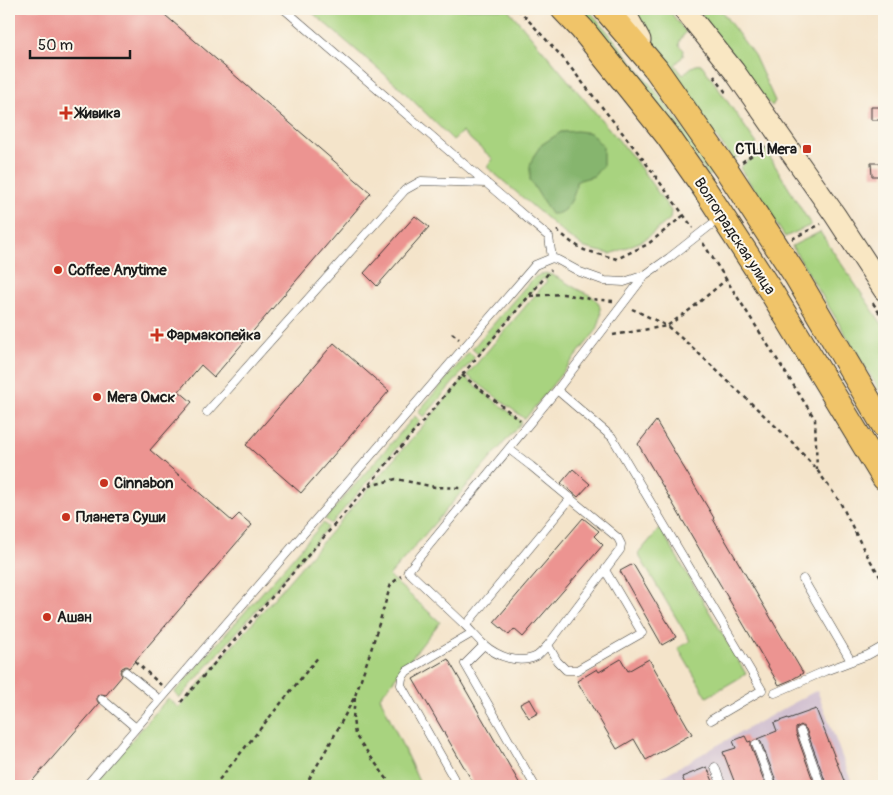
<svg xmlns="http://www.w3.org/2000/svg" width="893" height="795" viewBox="0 0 893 795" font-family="Pangolin,sans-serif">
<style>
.industrial{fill:#cfbdcf}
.green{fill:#a8d37f;stroke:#62784e}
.forest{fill:#86b56e;stroke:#516845}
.building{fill:#ec9491}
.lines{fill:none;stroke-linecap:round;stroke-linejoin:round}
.lane-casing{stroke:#3c3a36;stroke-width:9}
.secondary-casing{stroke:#3c3a36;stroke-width:23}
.primary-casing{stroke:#3c3a36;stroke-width:26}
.path{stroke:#3c3a36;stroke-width:2.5;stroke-dasharray:4 4;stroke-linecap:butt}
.lane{stroke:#fff;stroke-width:8}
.secondary{stroke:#f9e7c3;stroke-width:21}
.primary{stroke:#f0c469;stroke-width:24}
.poi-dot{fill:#c8321e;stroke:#fbf7ec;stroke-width:2}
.labels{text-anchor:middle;stroke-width:4;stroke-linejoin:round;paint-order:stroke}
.poi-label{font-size:15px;font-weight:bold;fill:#1c1c1c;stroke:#fbf7ec;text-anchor:start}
.street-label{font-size:15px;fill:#1c1c1c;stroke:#fbf7ec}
</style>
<rect width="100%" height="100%" fill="#fbf7ec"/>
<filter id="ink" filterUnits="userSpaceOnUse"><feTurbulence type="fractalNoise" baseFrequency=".02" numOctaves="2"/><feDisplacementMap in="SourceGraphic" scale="10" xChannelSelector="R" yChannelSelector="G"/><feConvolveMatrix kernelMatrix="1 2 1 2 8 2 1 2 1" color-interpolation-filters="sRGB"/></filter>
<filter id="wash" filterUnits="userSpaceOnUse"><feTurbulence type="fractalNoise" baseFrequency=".0096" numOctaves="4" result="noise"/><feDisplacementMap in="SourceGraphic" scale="20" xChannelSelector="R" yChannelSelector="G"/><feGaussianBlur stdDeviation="1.12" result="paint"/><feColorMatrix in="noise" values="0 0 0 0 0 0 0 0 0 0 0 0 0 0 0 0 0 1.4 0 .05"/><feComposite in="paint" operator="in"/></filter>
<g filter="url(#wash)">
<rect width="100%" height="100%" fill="#f4e4ca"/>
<path class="industrial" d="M 817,690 L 853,786 L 645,786 L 716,746 Z"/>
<path class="green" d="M 308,9 L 508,9 L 632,156 L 671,211 L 670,219 L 644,240 L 611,254 L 585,248 L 565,234 L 487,167 L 493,159 L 462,132 L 453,140 L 396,84 Z
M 576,9 L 588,9 C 634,61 675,116 716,172 L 709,176 Z
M 627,9 L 668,9 L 686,32 L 680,40 L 679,45 L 684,50 L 683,56 L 675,65 L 683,75 C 688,70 694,63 702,65 L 757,144 L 733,160 L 642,35 Z
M 707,9 L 720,9 L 754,55 L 775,101 L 772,106 L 744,78 L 701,16 Z
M 765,149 L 811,225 L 785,237 L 740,168 L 746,162 Z
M 820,232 L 884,327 L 884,398 L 792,246 Z
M 545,273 C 558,276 566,283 577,289 C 582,292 590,294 594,298 C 604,306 601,322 596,331 L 525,419 L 467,375 L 547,281 L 543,278 L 478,354 L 472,349 L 526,286 L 535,277 Z
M 469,352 L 475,357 L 424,417 L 418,412 Z
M 465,377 L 522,422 L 389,576 L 440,622 L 380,697 L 421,786 L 92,786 L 168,698 L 179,708 Z
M 415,416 L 420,421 L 331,524 L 325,519 Z
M 323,523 L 328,527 L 180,698 L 174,693 Z
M 660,528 L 746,674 L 707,697 L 678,648 L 690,641 L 638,554 Z"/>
<path class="forest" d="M 577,131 L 591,133 L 603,147 L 603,165 L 594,176 L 580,180 L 576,182 C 576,193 570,208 559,213 C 557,214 554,214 551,214 L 530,180 L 530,166 L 533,157 L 541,145 L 561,132 Z"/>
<g id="blocks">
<path class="building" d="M 9,9 L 158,9 L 371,193 L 214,377 L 201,365 L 179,391 L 192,402 L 150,450 L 232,521 L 239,514 L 252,525 L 129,668 L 126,666 L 122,668 L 120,672 L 122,676 L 106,695 L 101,694 L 97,696 L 97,700 L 99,704 L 28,786 L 9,786 Z
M 871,107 L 884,107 L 884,120 L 871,120 Z
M 871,163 L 884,163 L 884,176 L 872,176 Z
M 415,216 L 429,227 L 377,286 L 364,273 Z
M 334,343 L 389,391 L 301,493 L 246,445 Z
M 656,421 L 714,518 L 713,519 L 803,673 L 791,680 L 779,685 L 638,444 Z
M 573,469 L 590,484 L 578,497 L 561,483 Z
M 583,518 L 599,531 L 594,536 L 603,545 L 523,637 L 514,629 L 509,635 L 494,622 Z
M 633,564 L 676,637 L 662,645 L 620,571 Z
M 448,659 L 521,786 L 475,786 L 413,679 Z
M 621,659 L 628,671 L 649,659 L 692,734 L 646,760 L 634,739 L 617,749 L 577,681 L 597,669 L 599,672 Z
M 530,699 L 538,713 L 529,718 L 520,704 Z
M 816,709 L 846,786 L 827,786 L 806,729 L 801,725 L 796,728 L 796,733 L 815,786 L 778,786 L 761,742 L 757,739 L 777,731 L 774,723 L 788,718 L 788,719 Z
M 745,736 L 748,742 L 751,741 L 751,746 L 766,786 L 736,786 L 723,752 L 736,748 L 733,741 Z
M 707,767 L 715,786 L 686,786 L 682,777 Z"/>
</g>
</g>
<g filter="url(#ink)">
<use href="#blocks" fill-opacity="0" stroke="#3c3a36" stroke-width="1"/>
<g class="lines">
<g class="lane-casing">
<path id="lane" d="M 284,9 L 549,237 L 552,258
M 557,390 L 612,437 L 762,690 L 711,720
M 207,412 L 405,190 L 421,181 L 486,183
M 509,449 L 531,466 L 618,538 L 621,544 L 620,550 L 548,645 C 544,649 541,653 537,656 C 519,665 498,657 483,644 C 477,638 471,631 465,625 C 446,607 427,589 408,571 L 557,390 L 645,275
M 803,579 L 851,661
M 466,625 L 571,498
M 484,645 L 465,664 L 535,786
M 548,645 L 557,661 L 566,670 L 577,670 L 642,633 L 605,570
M 126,672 L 160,700
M 775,693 L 825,671 L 868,655 L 884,646
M 102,699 L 136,728
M 801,731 L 821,786
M 756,744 L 772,786
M 715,767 L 722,786
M 86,786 L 535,265 L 552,258 L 558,260 L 580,272 L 605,281 L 624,282 L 645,275 L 669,258 L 721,217
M 458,786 L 401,685 L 402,678 L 407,671 L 472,633"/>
</g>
<g class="secondary-casing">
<path id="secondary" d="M 623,9 L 640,40
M 684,9 L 734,71 L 835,215 L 884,290"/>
</g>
<g class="primary-casing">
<path id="primary" d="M 563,9 L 582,29 L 667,135 L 704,188 L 772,293 L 884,478
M 605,9 L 656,69 L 728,172 L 796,276 L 884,426"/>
</g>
<path class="path" d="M 518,9 L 563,58 L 640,155 L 693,228
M 714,76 L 727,94
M 742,162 L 765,146
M 557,230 L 571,242 L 584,250 L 617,259 L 648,244 L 684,215
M 792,239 L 821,224
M 703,243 L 815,419 L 817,470
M 530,296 L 563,294 L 590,299 L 613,301
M 873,303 L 884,320
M 632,309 L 667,326 L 693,348 L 791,441 L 817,470 L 840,502 L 864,550 L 884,583
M 452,333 L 459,339
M 613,335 L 667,326 L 691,309 L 727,279
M 462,375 L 520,420
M 369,486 L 396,479 L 435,487 L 462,488
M 135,661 L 161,685
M 355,698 L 353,718 L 355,735 L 392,786
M 181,702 L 368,486 L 551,270
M 214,786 L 319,656
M 305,786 L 333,738 L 355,696 L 371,650 L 391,584 L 401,576"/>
<use href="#lane" class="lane"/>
<use href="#secondary" class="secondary"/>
<use href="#primary" class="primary"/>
</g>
</g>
<g class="poi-dot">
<path d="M63.5 105.5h5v5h5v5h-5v5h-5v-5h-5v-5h5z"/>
<rect x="802" y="144" width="10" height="10" rx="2.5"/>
<circle cx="58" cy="270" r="5"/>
<path d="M154.5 327.5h5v5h5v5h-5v5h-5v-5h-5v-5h5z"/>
<circle cx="97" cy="397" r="5"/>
<circle cx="104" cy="483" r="5"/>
<circle cx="66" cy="517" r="5"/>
<circle cx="47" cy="617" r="5"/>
</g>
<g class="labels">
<g class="poi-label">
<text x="76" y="118">Живика</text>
<text x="797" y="154" text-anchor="end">СТЦ Мега</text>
<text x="68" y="275">Coffee Anytime</text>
<text x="167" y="340">Фармакопейка</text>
<text x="107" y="402">Мега Омск</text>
<text x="114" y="488">Cinnabon</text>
<text x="76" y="522">Планета Суши</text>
<text x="57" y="622">Ашан</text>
</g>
<g class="street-label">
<text transform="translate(735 236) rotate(57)" y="5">Волгоградская улица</text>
</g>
</g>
<rect width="893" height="795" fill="none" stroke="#fbf7ec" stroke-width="30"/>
<path d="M30 50v8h100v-8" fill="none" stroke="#1c1c1c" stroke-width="2.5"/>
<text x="38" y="50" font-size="15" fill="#1c1c1c" stroke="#fbf7ec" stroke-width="4" paint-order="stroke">50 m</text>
</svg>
